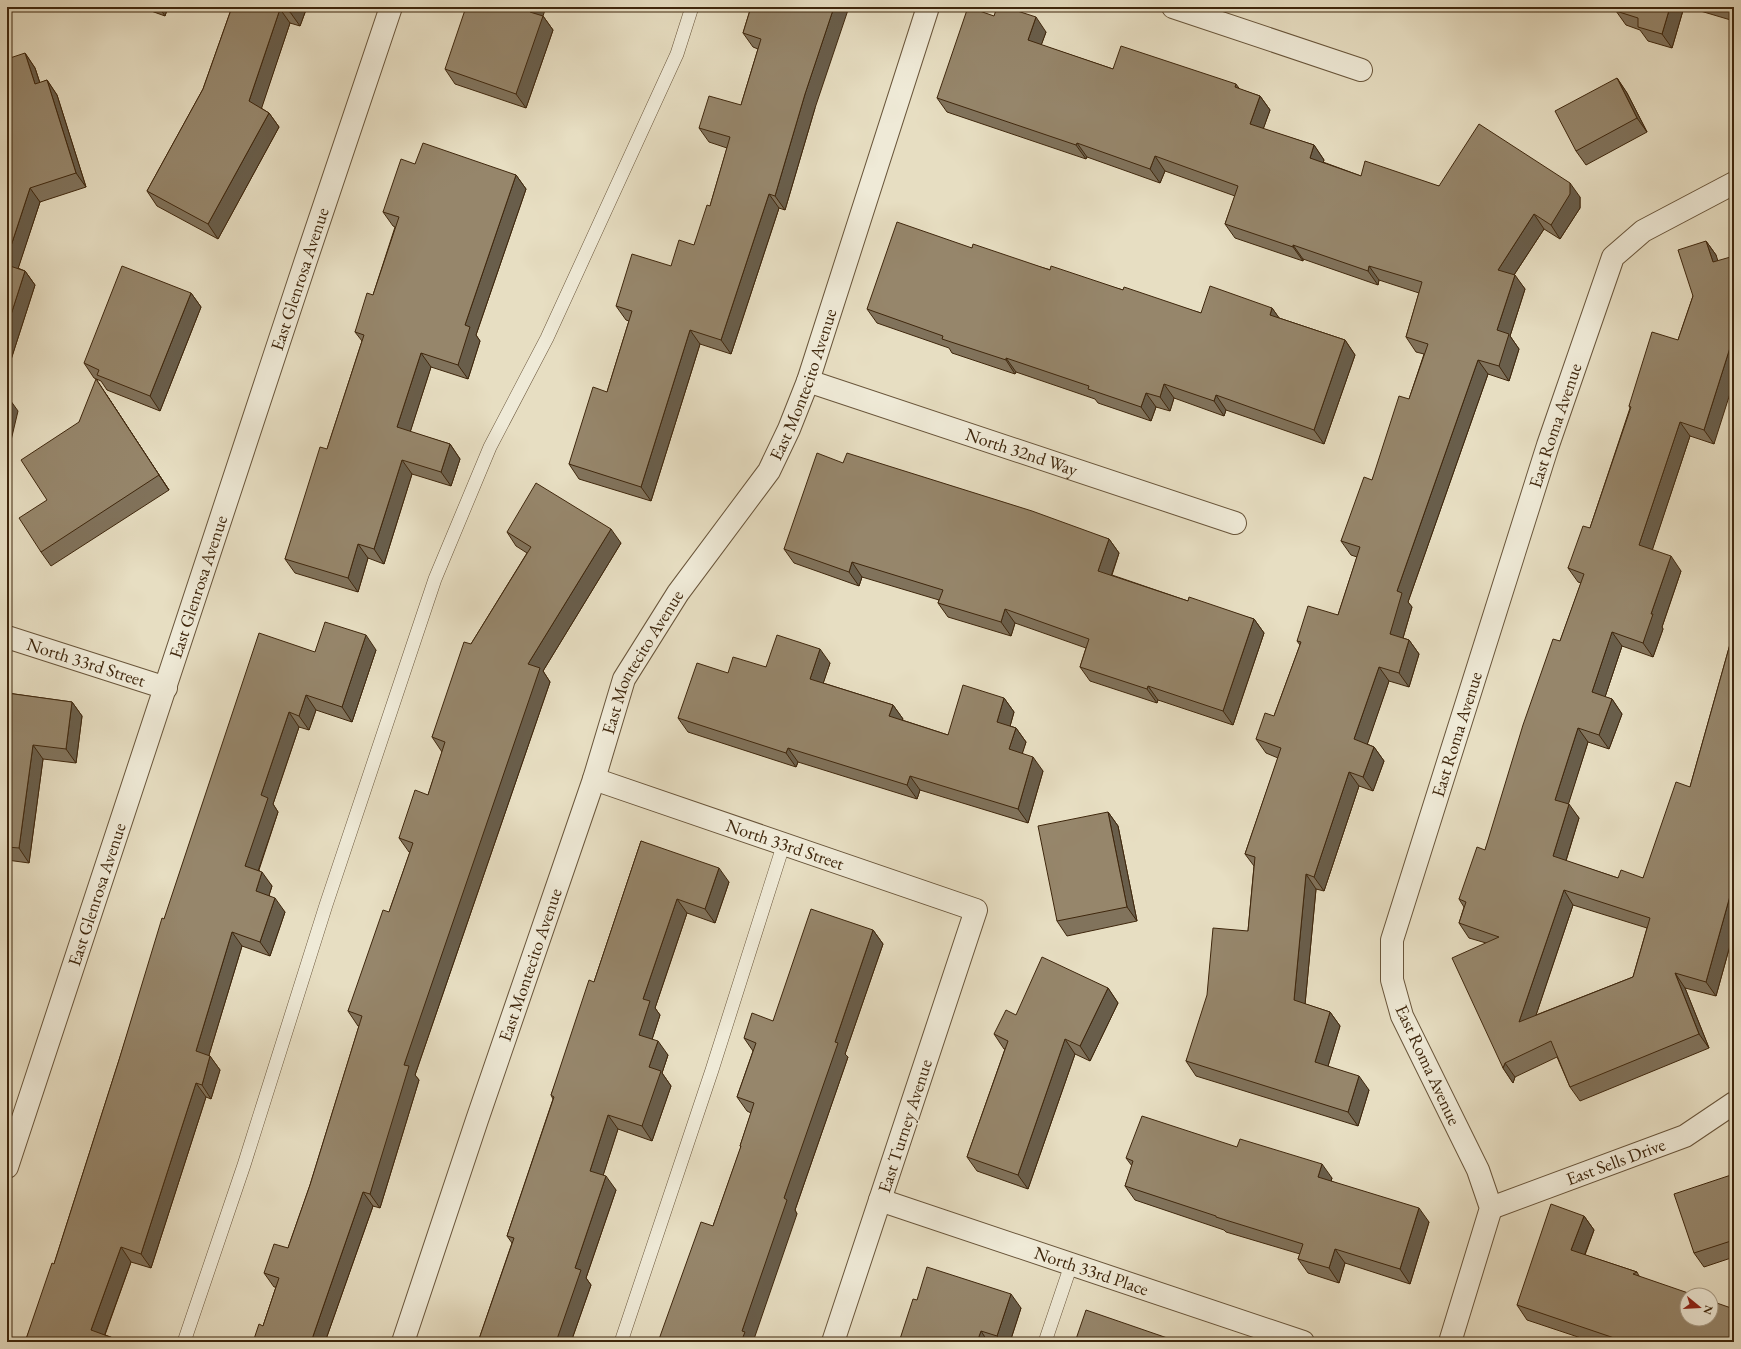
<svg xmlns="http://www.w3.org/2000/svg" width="1741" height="1349" viewBox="0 0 1741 1349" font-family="'EB Garamond',serif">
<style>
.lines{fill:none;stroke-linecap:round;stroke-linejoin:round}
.service-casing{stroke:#69553a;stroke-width:14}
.minor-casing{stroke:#69553a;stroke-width:24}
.service{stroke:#efead7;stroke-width:13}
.minor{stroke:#efead7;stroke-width:22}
.wall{fill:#81735c;stroke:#3f270d;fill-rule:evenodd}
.shaded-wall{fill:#695e4b;stroke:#3f270d}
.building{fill:#96866b;stroke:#3f270d;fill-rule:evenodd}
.labels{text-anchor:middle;stroke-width:3;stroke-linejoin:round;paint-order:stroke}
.street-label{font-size:18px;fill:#3f270d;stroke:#efead7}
</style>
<rect width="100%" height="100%" fill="#e7dec2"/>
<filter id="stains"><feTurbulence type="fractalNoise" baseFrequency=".005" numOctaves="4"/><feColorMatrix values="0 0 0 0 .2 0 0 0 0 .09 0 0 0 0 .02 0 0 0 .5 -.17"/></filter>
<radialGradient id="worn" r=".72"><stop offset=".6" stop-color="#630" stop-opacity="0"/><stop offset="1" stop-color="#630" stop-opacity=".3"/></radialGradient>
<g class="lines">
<g class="service-casing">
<path id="service" d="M 184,1342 L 244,1165 L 326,905 L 435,579 L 490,447 L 547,338 L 677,54 L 692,7
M 621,1342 L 712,1070 L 784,843
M 1045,1342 L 1071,1265"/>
</g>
<g class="minor-casing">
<g id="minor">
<path d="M 1173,7 L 1361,70"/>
<path id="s1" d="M 808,381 L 1235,523"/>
<path id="s2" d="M 7,637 L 166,688"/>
<path id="s3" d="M 594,779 L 976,910 L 833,1342"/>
<path id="s4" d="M 7,1167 L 305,263 L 391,7"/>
<path id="s5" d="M 880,1200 L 1303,1342"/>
<path id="s6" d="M 1491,1208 L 1685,1136 L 1734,1103"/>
<path id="s7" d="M 403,1342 L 477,1120 L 594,779 L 624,679 L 678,593 L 769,471 L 789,429 L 808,381 L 928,7"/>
<path id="s8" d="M 1450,1342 L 1491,1208 L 1478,1170 L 1402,1016 L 1392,980 L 1392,940 L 1548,445 L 1613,257 L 1643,231 L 1734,183"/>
</g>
</g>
<use href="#service" class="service"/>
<use href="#minor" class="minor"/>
</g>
<path class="wall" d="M 140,7 L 168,7 L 165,16 Z
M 232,7 L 307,7 L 300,26 L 290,23 L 261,108 L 269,113 L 279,127 L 218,239 L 157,206 L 147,191 L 203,89 Z
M 751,7 L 815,108 L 785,210 L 779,208 L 731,354 L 700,344 L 651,501 L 579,479 L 569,464 L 607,392 L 629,321 L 626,320 L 616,306 L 671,266 L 694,245 L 710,206 L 727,148 L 709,142 L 699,128 L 741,105 L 758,49 L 753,47 L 743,33 Z
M 1684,7 L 1672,48 L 1648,41 L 1640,30 L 1626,25 L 1616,11 Z
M 1687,7 L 1734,7 L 1734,21 Z
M 543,16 L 553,30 L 526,108 L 455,84 L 445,69 Z
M 994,16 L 1046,32 L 1041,45 L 1113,69 L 1239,89 L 1260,96 L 1270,110 L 1263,129 L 1314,145 L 1324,160 L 1323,162 L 1361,176 L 1439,186 L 1580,197 L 1580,208 L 1560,239 L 1544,229 L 1514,275 L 1525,289 L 1510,336 L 1519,349 L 1509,381 L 1488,374 L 1408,602 L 1412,607 L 1403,638 L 1409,640 L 1419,654 L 1409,687 L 1389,681 L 1367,744 L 1374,747 L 1384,761 L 1373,791 L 1359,786 L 1324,891 L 1316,889 L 1305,1004 L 1330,1012 L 1340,1026 L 1328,1066 L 1369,1090 L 1358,1126 L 1196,1076 L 1186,1061 L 1248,931 L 1254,866 L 1245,854 L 1278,758 L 1266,753 L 1256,739 L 1274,716 L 1300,645 L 1297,641 L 1338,615 L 1357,557 L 1351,555 L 1341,541 L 1372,480 L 1409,399 L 1424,354 L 1416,352 L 1406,337 L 1419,293 L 1379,280 L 1378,285 L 1303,259 L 1303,261 L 1235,238 L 1225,224 L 1235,196 L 1165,171 L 1160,183 L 1087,157 L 1086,159 L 947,112 L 937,98 Z
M 25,53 L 35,68 L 40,83 L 47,80 L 57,95 L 86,187 L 40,202 L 18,268 L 25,271 L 35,285 L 7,372 L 7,201 L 11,203 Z
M 1617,78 L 1627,93 L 1647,132 L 1586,165 L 1576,151 Z
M 415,164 L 516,175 L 526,189 L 476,335 L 480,341 L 468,379 L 431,367 L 410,432 L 450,444 L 460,459 L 451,486 L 412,474 L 384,564 L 368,558 L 358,592 L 295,573 L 285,559 L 327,449 L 362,341 L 355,332 L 373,295 L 395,227 L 393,226 L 383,212 Z
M 1706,241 L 1716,255 L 1714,444 L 1690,436 L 1652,550 L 1681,571 L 1662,627 L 1663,629 L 1653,657 L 1622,646 L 1605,697 L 1612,699 L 1622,714 L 1609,749 L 1588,742 L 1568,804 L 1579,818 L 1566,861 L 1618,878 L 1643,878 L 1690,787 L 1734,630 L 1734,931 L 1716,996 L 1685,988 L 1709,1048 L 1580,1101 L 1570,1087 L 1557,1057 L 1515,1077 L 1513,1083 L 1503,1068 L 1486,943 L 1469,938 L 1459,923 L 1464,907 L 1459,899 L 1485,850 L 1581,583 L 1578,582 L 1568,568 L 1590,528 L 1630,408 L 1629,406 L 1678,340 L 1693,296 ZM 1573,905 L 1647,928 L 1633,977 L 1536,1015 Z
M 972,248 L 1123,290 L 1201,313 L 1272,308 L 1279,318 L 1345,340 L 1355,355 L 1324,444 L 1226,410 L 1224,416 L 1174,398 L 1170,411 L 1156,407 L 1151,421 L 1098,403 L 1095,399 L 1016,372 L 1015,374 L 952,353 L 949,348 L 877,323 L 867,309 Z
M 191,293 L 201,307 L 160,411 L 107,390 L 101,381 L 94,378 L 84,363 Z
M 106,394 L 169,490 L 51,566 L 41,552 L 79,422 Z
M 843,463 L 1109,539 L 1119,553 L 1112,575 L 1188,601 L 1254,619 L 1264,633 L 1233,725 L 1158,700 L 1157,703 L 1090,681 L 1080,667 L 1086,648 L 1015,623 L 1011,636 L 948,617 L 938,603 L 939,600 L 862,577 L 859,586 L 794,563 L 784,549 Z
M 507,532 L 621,543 L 543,671 L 550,682 L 415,1075 L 419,1080 L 380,1208 L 373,1206 L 325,1342 L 253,1342 L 263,1326 L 276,1287 L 274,1287 L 264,1273 L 288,1248 L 310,1185 L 359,1026 L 358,1026 L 348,1011 L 389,912 L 410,852 L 409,852 L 399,838 L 428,795 L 442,752 L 432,737 L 471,644 L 527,553 L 516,546 Z
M 376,650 L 352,722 L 316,710 L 309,730 L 299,727 L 273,804 L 278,812 L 259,870 L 272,886 L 269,895 L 285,912 L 270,956 L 242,946 L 209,1055 L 220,1070 L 211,1099 L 206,1097 L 151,1268 L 131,1262 L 105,1335 L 113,1338 L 116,1342 L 25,1342 L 54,1264 L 164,919 L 315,652 Z
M 830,663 L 823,683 L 893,705 L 903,719 L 902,720 L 948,735 L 1004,698 L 1014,712 L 1010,726 L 1016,728 L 1026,742 L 1022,753 L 1043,771 L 1028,823 L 920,790 L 917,799 L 798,762 L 796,767 L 688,732 L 678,718 L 728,673 L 766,667 Z
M 7,693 L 72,702 L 82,716 L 76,763 L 43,759 L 29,863 L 7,860 Z
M 1108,812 L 1118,826 L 1137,921 L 1067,936 L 1057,921 Z
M 641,841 L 729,882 L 715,923 L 687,913 L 655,1008 L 660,1015 L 652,1039 L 668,1055 L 662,1073 L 671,1086 L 652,1141 L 618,1129 L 603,1175 L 616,1190 L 586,1278 L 591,1285 L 571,1342 L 478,1342 L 512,1243 L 507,1236 L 553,1099 L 551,1095 L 594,982 Z
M 873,930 L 883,944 L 845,1054 L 848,1057 L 795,1210 L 797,1214 L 713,1226 L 741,1147 L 740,1146 L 751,1113 L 747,1111 L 737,1097 L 753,1051 L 744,1038 L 773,1021 Z
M 1108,988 L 1118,1003 L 1090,1061 L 1075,1054 L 1028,1189 L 977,1171 L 967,1157 L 1005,1049 L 1004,1049 L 994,1034 Z
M 1126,1158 L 1332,1178 L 1331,1181 L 1429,1222 L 1410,1284 L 1345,1263 L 1339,1283 L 1308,1273 L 1298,1259 L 1300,1254 L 1226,1232 L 1224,1230 L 1135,1200 L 1125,1186 L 1132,1166 Z
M 1734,1174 L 1734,1257 L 1704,1267 L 1694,1253 Z
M 1584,1216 L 1594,1230 L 1585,1255 L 1637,1272 L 1639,1276 L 1734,1342 L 1593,1342 L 1527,1320 L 1517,1305 Z
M 917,1300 L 1021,1308 L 1010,1342 L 899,1342 Z"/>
<path class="shaded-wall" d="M 159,7 L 168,7 L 165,16 Z
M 292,7 L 307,7 L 300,26 L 290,12 Z
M 532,7 L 546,7 L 543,16 L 553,30 L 526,108 L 516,94 L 530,12 Z
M 834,7 L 849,7 L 815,108 L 785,210 L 775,196 L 805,94 Z
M 1670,7 L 1684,7 L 1672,48 L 1662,34 Z
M 280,9 L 290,23 L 259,116 L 249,101 Z
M 1036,17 L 1046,32 L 1038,54 L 1028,40 Z
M 25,53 L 35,68 L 45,99 L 35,84 Z
M 1617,78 L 1627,93 L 1647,132 L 1637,118 Z
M 47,80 L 57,95 L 86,187 L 76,173 Z
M 1236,84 L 1246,98 L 1235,87 Z
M 1260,96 L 1270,110 L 1260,138 L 1250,124 Z
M 269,113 L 279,127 L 218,239 L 208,224 Z
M 1077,143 L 1087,157 L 1086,159 L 1076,145 Z
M 1314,145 L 1324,160 L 1320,172 L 1310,158 Z
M 1155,156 L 1165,171 L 1160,183 L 1150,169 Z
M 516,175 L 526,189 L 476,335 L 480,341 L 468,379 L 458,365 L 465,325 Z
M 1570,183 L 1580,197 L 1580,208 L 1560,239 L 1551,225 Z
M 30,188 L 40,202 L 15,278 L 7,267 L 7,258 Z
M 769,194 L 779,208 L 731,354 L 721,340 Z
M 1534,214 L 1544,229 L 1508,284 L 1498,270 Z
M 1706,241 L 1716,255 L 1723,276 L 1713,262 Z
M 1293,245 L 1303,259 L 1303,261 L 1293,247 Z
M 1369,266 L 1379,280 L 1378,285 L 1368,271 Z
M 25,271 L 35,285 L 7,372 L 7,327 Z
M 1515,275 L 1525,289 L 1510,336 L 1519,349 L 1509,381 L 1499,366 L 1497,330 Z
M 191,293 L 201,307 L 160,411 L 150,396 Z
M 1272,308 L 1282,322 L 1270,315 Z
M 690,330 L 700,344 L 651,501 L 641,487 Z
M 1734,335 L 1734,381 L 1714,444 L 1704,430 Z
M 1345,340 L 1355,355 L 1324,444 L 1314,430 Z
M 421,353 L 431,367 L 407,442 L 397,427 Z
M 1006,358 L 1016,372 L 1015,374 L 1006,360 Z
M 1478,360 L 1488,374 L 1408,602 L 1412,607 L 1400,648 L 1390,634 L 1397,591 Z
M 96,379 L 106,394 L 169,490 L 159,475 Z
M 1164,384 L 1174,398 L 1170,411 L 1160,397 Z
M 1146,393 L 1156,407 L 1151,421 L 1141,407 Z
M 1216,395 L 1226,410 L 1224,416 L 1214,401 Z
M 8,397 L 18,411 L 8,453 L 7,452 L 7,403 Z
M 1680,422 L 1690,436 L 1649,560 L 1639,545 Z
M 450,444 L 460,459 L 451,486 L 441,472 Z
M 402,460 L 412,474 L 384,564 L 374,549 Z
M 611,529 L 621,543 L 543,671 L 550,682 L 415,1075 L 419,1080 L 380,1208 L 370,1194 L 404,1065 L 528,664 Z
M 1109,539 L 1119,553 L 1108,585 L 1098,571 Z
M 358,544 L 368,558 L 358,592 L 348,578 Z
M 1671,556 L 1681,571 L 1662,627 L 1663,629 L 1653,657 L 1643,643 L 1651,614 Z
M 852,562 L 862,577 L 859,586 L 849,572 Z
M 1005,609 L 1015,623 L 1011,636 L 1001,622 Z
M 1254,619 L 1264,633 L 1233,725 L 1223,711 Z
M 1612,632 L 1622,646 L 1602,706 L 1592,692 Z
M 366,635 L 376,650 L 352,722 L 342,707 Z
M 1409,640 L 1419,654 L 1409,687 L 1399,673 Z
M 820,649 L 830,663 L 820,693 L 810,679 Z
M 1379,667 L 1389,681 L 1364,754 L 1354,739 Z
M 1148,686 L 1158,700 L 1157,703 L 1147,689 Z
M 306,695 L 316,710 L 309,730 L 299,716 Z
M 1004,698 L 1014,712 L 1007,737 L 997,722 Z
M 1612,699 L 1622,714 L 1609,749 L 1599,735 Z
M 72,702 L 82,716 L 76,763 L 66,749 Z
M 893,705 L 903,719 L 899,731 L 889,716 Z
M 289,712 L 299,727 L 273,804 L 278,812 L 255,880 L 245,866 L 261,795 Z
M 1016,728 L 1026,742 L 1019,764 L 1009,749 Z
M 1578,728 L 1588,742 L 1565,815 L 1555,800 Z
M 33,745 L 43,759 L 29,863 L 19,848 Z
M 1374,747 L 1384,761 L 1373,791 L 1363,777 Z
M 788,748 L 798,762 L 796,767 L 786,753 Z
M 1033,757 L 1043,771 L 1028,823 L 1018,809 Z
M 1349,772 L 1359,786 L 1324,891 L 1314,877 Z
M 910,776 L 920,790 L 917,799 L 907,785 Z
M 1569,804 L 1579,818 L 1563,870 L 1553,856 Z
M 1108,812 L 1118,826 L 1137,921 L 1127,907 Z
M 719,868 L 729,882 L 715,923 L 705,909 Z
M 262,872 L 272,886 L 266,905 L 256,891 Z
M 1306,874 L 1316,889 L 1304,1015 L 1294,1000 Z
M 1564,890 L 1573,905 L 1529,1036 L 1519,1022 Z
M 1730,896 L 1734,902 L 1734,931 L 1716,996 L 1706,982 Z
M 275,898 L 285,912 L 270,956 L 260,942 Z
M 677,899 L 687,913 L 655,1008 L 660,1015 L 649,1049 L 639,1035 L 643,999 Z
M 873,930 L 883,944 L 845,1054 L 848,1057 L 795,1210 L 797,1214 L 753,1342 L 741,1342 L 742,1331 L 784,1198 L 835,1042 Z
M 232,932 L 242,946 L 206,1065 L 196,1051 Z
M 1675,973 L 1685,988 L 1709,1048 L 1699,1034 Z
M 1108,988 L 1118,1003 L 1090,1061 L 1080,1046 Z
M 1330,1012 L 1340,1026 L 1325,1076 L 1315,1062 Z
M 1065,1039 L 1075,1054 L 1028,1189 L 1018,1175 Z
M 658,1041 L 668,1055 L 662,1073 L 671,1086 L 652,1141 L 642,1126 L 649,1067 Z
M 210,1056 L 220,1070 L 211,1099 L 202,1085 Z
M 1505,1063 L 1515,1077 L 1513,1083 L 1503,1068 Z
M 1359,1076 L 1369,1090 L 1358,1126 L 1348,1112 Z
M 196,1083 L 206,1097 L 151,1268 L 141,1254 Z
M 608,1115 L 618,1129 L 600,1185 L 590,1171 Z
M 1322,1164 L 1332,1178 L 1328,1191 L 1318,1177 Z
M 606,1176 L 616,1190 L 586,1278 L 591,1285 L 571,1342 L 556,1342 L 575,1268 Z
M 363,1192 L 373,1206 L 325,1342 L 311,1342 Z
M 1419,1208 L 1429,1222 L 1410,1284 L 1400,1269 Z
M 1584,1216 L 1594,1230 L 1581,1264 L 1571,1250 Z
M 121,1247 L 131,1262 L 102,1342 L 91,1330 Z
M 1335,1249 L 1345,1263 L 1339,1283 L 1329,1268 Z
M 1011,1294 L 1021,1308 L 1010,1342 L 1002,1342 L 997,1336 Z
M 981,1331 L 988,1342 L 977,1342 Z
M 113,1338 L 116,1342 L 111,1342 Z"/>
<path class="building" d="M 232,7 L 292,7 L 290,12 L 280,9 L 249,101 L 269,113 L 208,224 L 147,191 L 203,89 Z
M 466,7 L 532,7 L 530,12 L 543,16 L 516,94 L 445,69 Z
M 751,7 L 834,7 L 805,94 L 775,196 L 769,194 L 721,340 L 690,330 L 641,487 L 569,464 L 593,387 L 607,392 L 632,311 L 616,306 L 632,254 L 671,266 L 679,240 L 694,245 L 707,205 L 710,206 L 730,137 L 699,128 L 709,96 L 741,105 L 761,39 L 743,33 Z
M 968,7 L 994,16 L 997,7 L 1005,7 L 1036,17 L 1028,40 L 1113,69 L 1121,46 L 1236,84 L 1235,87 L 1260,96 L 1250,124 L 1314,145 L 1310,158 L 1361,176 L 1365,161 L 1439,186 L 1479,124 L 1570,183 L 1570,194 L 1551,225 L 1534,214 L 1498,270 L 1515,275 L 1497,330 L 1509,334 L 1499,366 L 1478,360 L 1397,591 L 1402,593 L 1390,634 L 1409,640 L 1399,673 L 1379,667 L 1354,739 L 1374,747 L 1363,777 L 1349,772 L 1314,877 L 1306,874 L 1294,1000 L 1330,1012 L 1315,1062 L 1359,1076 L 1348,1112 L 1186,1061 L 1207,995 L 1213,928 L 1248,931 L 1255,857 L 1245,854 L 1281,748 L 1256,739 L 1265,713 L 1274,716 L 1301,642 L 1297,641 L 1308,606 L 1338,615 L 1360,547 L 1341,541 L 1364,477 L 1372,480 L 1399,396 L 1409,399 L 1428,344 L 1406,337 L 1422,282 L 1369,266 L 1368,271 L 1293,245 L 1293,247 L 1225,224 L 1238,186 L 1155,156 L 1150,169 L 1077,143 L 1076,145 L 937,98 Z
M 1617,7 L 1670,7 L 1662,34 L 1638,27 L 1638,18 L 1616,11 Z
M 1726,7 L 1734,7 L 1734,9 Z
M 25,53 L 35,84 L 47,80 L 76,173 L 30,188 L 7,258 L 7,201 L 11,203 L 7,189 L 7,59 Z
M 1617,78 L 1637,118 L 1576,151 L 1555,111 Z
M 423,143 L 516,175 L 465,325 L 470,327 L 458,365 L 421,353 L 397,427 L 450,444 L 441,472 L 402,460 L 374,549 L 358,544 L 348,578 L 285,559 L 320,447 L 327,449 L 364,335 L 355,332 L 367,293 L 373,295 L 399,217 L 383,212 L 401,159 L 415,164 Z
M 897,222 L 972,248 L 973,244 L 1050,270 L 1051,266 L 1123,290 L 1124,287 L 1201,313 L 1210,286 L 1272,308 L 1270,315 L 1345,340 L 1314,430 L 1216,395 L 1214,401 L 1164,384 L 1160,397 L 1146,393 L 1141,407 L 1088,389 L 1089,386 L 1006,358 L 1006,360 L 942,339 L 943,336 L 867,309 Z
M 1706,241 L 1713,262 L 1734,256 L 1734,335 L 1704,430 L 1680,422 L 1639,545 L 1671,556 L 1651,614 L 1653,614 L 1643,643 L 1612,632 L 1592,692 L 1612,699 L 1599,735 L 1578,728 L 1555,800 L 1569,804 L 1553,856 L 1618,878 L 1621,870 L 1643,878 L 1676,782 L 1690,787 L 1734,630 L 1734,898 L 1730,896 L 1706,982 L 1675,973 L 1699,1034 L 1570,1087 L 1551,1041 L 1505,1063 L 1503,1068 L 1452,958 L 1499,937 L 1459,923 L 1466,902 L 1459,899 L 1477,847 L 1485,850 L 1523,725 L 1553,639 L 1560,641 L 1584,574 L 1568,568 L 1583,526 L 1590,528 L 1631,407 L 1629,406 L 1652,332 L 1678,340 L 1693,296 L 1678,250 ZM 1564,890 L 1650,918 L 1633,977 L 1519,1022 Z
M 7,265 L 25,271 L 7,327 Z
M 122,266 L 191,293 L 150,396 L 97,375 L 99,370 L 84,363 Z
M 96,379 L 159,475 L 41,552 L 19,518 L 47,500 L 21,460 L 79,422 Z
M 817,453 L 843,463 L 847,453 L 1032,511 L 1109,539 L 1098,571 L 1188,601 L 1189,597 L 1254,619 L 1223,711 L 1148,686 L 1147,689 L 1080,667 L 1089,639 L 1005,609 L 1001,622 L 938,603 L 943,590 L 852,562 L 849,572 L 784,549 Z
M 536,483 L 611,529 L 528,664 L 540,668 L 404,1065 L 409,1066 L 370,1194 L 363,1192 L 311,1342 L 312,1342 L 253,1342 L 259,1324 L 263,1326 L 279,1278 L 264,1273 L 274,1244 L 288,1248 L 310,1185 L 362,1016 L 348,1011 L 383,910 L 389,912 L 413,843 L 399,838 L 415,790 L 428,795 L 445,742 L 432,737 L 464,642 L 471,644 L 531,547 L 507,532 Z
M 325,622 L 366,635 L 342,707 L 306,695 L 299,716 L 289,712 L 261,795 L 268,798 L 245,866 L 262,872 L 256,891 L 275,898 L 260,942 L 232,932 L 196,1051 L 210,1056 L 202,1085 L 196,1083 L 141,1254 L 121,1247 L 91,1330 L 113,1338 L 111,1342 L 25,1342 L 52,1263 L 54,1264 L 119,1060 L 162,918 L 164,919 L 259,633 L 315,652 Z
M 777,635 L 820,649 L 810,679 L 893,705 L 889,716 L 948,735 L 963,685 L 1004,698 L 997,722 L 1016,728 L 1009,749 L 1033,757 L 1018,809 L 910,776 L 907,785 L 788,748 L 786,753 L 678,718 L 697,663 L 728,673 L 733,657 L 766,667 Z
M 7,693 L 72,702 L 66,749 L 33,745 L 19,848 L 7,847 Z
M 1108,812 L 1127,907 L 1057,921 L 1038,826 Z
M 641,841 L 719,868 L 705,909 L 677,899 L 643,999 L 650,1001 L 639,1035 L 658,1041 L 649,1067 L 661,1071 L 642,1126 L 608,1115 L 590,1171 L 606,1176 L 575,1268 L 581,1270 L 556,1342 L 536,1342 L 532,1341 L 532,1342 L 478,1342 L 514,1238 L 507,1236 L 554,1097 L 551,1095 L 589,980 L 594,982 Z
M 811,909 L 873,930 L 835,1042 L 838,1043 L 784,1198 L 787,1200 L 742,1331 L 745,1332 L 741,1342 L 658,1342 L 701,1222 L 713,1226 L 741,1146 L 740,1146 L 754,1103 L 737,1097 L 756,1043 L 744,1038 L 752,1013 L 773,1021 Z
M 1042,957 L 1108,988 L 1080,1046 L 1065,1039 L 1018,1175 L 967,1157 L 1008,1041 L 994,1034 L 1006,1010 L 1016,1015 Z
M 1142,1116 L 1237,1147 L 1240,1139 L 1322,1164 L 1318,1177 L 1419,1208 L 1400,1269 L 1335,1249 L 1329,1268 L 1298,1259 L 1303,1244 L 1216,1217 L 1216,1216 L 1125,1186 L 1133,1161 L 1126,1158 Z
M 1734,1174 L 1734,1240 L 1694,1253 L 1674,1194 Z
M 1551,1204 L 1584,1216 L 1571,1250 L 1637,1272 L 1633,1274 L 1694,1295 L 1687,1295 L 1687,1319 L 1711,1319 L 1711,1301 L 1734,1309 L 1734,1342 L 1626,1342 L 1517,1305 Z
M 927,1267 L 1011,1294 L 997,1336 L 981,1331 L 977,1342 L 899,1342 L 913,1299 L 917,1300 Z
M 1086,1310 L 1176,1341 L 1176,1342 L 1075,1342 Z"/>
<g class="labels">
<g class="street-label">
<text dy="6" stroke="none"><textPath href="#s4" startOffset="935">East Glenrosa Avenue</textPath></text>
<text dy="6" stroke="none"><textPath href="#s7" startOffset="1046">East Montecito Avenue</textPath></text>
<text dy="6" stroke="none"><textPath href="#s8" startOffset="969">East Roma Avenue</textPath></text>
<text dy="6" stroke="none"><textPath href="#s1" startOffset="225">North 32nd Way</textPath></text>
<text dy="6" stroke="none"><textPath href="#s4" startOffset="611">East Glenrosa Avenue</textPath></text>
<text dy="6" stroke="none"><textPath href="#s2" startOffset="83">North 33rd Street</textPath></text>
<text dy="6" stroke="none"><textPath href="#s7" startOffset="722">East Montecito Avenue</textPath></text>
<text dy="6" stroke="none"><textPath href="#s8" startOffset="645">East Roma Avenue</textPath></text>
<text dy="6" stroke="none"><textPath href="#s3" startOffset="202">North 33rd Street</textPath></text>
<text dy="6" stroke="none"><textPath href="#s4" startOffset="287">East Glenrosa Avenue</textPath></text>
<text dy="6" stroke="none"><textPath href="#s7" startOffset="398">East Montecito Avenue</textPath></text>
<text transform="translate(1428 1065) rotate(65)" y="6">East Roma Avenue</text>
<text transform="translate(905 1126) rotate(-72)" y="6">East Turney Avenue</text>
<text dy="6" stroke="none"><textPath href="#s6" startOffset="133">East Sells Drive</textPath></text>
<text dy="6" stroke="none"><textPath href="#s5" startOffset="223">North 33rd Place</textPath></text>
</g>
</g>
<rect width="1741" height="1349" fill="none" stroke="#e7dec2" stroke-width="24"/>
<rect x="8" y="8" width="1725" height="1333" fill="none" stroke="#3f270d" stroke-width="2"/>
<rect x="12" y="12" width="1717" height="1325" fill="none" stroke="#3f270d"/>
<g transform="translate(1699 1307) rotate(108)"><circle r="19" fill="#efead7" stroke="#a99c86"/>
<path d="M0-3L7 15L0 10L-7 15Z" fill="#8f2418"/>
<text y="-6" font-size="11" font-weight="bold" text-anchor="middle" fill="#3f270d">N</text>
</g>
<rect width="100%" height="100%" filter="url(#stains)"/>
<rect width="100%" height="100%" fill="url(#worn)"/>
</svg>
